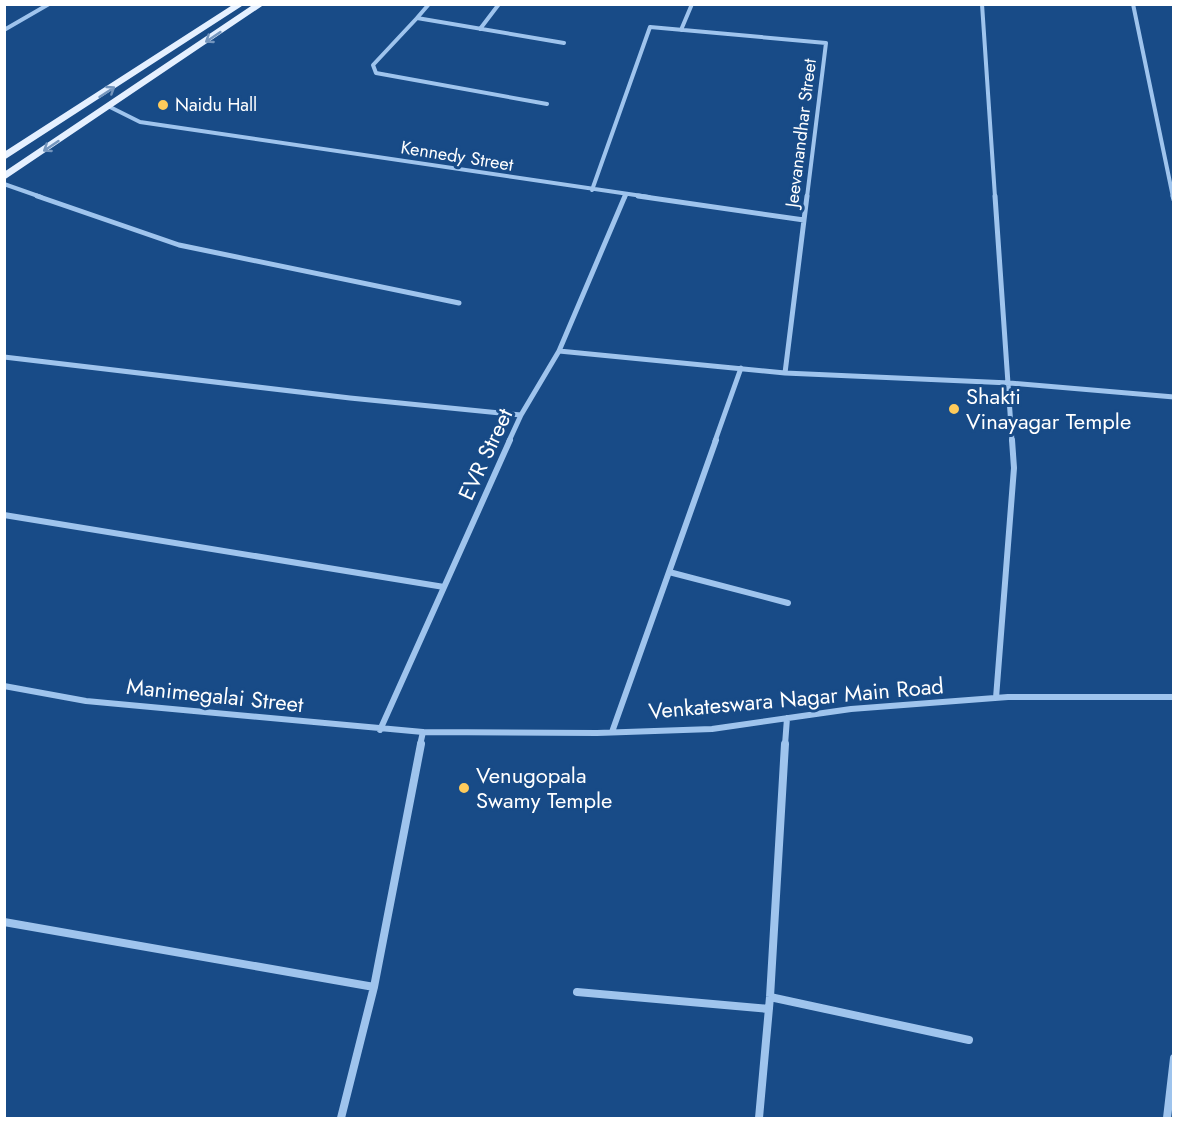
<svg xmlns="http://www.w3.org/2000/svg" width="1178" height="1123" viewBox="0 0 1178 1123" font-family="Jost,sans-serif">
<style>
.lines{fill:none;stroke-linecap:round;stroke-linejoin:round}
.street-far3{stroke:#9fc4ed;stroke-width:4}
.street-far2{stroke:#9fc4ed;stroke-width:5}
.street-far1{stroke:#9fc4ed;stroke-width:6}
.street{stroke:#9fc4ed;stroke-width:8}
.primary{fill:#e5f0ff;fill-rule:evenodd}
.oneway{stroke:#7495bd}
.poi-dot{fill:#ffcb5b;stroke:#184b87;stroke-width:2}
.labels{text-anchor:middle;stroke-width:6;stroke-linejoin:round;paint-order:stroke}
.far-poi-label{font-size:18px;fill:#fff;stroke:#184b87;text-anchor:start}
.far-street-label{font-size:18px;fill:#fff;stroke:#184b87}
.poi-label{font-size:22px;fill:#fff;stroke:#184b87;text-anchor:start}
.street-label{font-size:22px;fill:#fff;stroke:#184b87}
</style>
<rect width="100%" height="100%" fill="#184b87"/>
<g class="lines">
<path class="street-far3" d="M 429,4 L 417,18 L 564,43
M 982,4 L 995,197
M 1133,4 L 1173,197
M 417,18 L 373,65 L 376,73 L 547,104
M 480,29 L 499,4
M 4,30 L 49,4
M 681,30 L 692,4
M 110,107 L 140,122 L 649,197
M 4,184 L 41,197
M 592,190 L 650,27 L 826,43 L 807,197
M 625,197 L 626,194"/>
<path class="street-far2" d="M 37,196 L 179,245 L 459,303
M 638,196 L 804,220
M 995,196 L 1012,441
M 1173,196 L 1174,200
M 559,351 L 785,373 L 1010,383 L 1174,397
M 4,357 L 350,398 L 521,415
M 785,373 L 807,196
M 509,441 L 521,415 L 559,351 L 625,196
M 715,441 L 741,368"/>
<path class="street-far1" d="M 4,515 L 444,587
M 669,572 L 788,603
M 4,686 L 86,701 L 423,732 L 597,733 L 712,729 L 851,709 L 1008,697 L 1174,697
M 996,698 L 1014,468 L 1012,440
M 380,730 L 510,440
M 612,732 L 716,440
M 420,745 L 423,732
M 785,745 L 787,718"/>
<path class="street" d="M 4,922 L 374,987
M 577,992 L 769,1009
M 770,997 L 969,1040
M 341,1118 L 374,987 L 421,744
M 759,1118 L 770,997 L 785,744
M 1167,1118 L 1174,1058"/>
<path class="primary" d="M 234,4 L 245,4 L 4,160 L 4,152 Z
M 254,4 L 265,4 L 4,180 L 4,172 Z"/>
</g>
<defs><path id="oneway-shaft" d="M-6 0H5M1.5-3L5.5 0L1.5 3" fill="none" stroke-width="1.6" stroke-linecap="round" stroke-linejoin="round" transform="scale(1.5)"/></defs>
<g class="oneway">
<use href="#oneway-shaft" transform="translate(213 37) rotate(146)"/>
<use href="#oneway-shaft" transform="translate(107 92) rotate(-33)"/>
<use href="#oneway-shaft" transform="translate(51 146) rotate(146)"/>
</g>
<g class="poi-dot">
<circle cx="163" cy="105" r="6"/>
<circle cx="954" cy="409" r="6"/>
<circle cx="464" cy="788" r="6"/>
</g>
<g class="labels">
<g class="far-poi-label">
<text x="175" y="111">Naidu Hall</text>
</g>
<g class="far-street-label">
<text transform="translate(801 133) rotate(-83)" y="6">Jeevanandhar Street</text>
<text transform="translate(457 156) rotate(9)" y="6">Kennedy Street</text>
</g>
<g class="poi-label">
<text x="966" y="404">Shakti<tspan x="966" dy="25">Vinayagar Temple</tspan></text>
<text x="476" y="783">Venugopala<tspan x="476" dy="25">Swamy Temple</tspan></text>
</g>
<g class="street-label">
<text transform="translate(485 454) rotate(-65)" y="8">EVR Street</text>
<text transform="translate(215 695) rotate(6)" y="8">Manimegalai Street</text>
<text transform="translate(796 698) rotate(-5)" y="8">Venkateswara Nagar Main Road</text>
</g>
</g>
<rect width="1178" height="1123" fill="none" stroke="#ffffff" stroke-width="12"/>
</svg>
